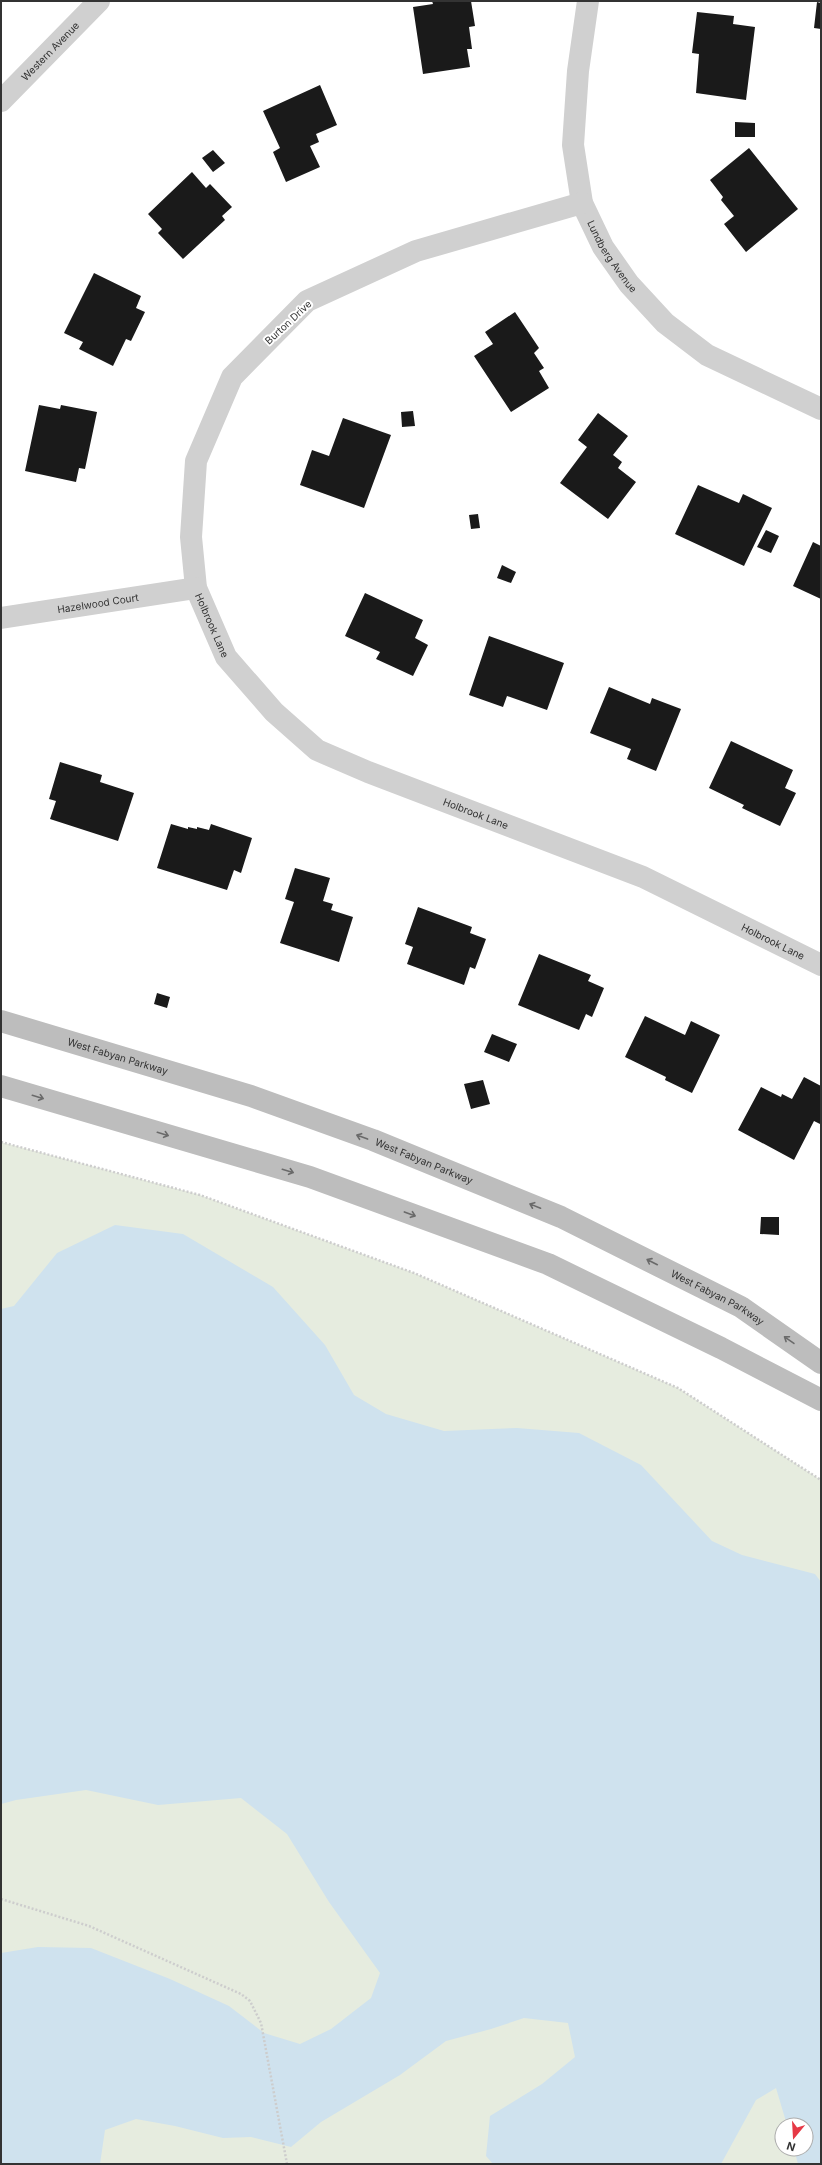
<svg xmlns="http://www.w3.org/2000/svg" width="822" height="2165" viewBox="0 0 822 2165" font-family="Inter,sans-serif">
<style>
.green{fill:#e6ecdf;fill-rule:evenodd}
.water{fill:#cfe2ee}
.building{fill:#1a1a1a}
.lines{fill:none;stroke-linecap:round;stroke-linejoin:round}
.path{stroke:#cdcdcd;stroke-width:2.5;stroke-dasharray:2 2;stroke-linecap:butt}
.street{stroke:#d0d0d0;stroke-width:22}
.secondary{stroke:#bdbdbd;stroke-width:22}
.oneway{stroke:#6a6a6a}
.labels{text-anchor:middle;stroke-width:4;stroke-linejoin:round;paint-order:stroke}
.street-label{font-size:10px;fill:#333;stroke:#fff}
</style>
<rect width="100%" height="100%" fill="#fff"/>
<path class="green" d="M 1,1142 L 200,1195 L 414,1273 L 678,1388 L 821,1480 L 821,2164 L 1,2164 ZM 782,2125 L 806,2125 L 806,2149 L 782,2149 Z"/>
<path class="water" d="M 115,1225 L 183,1234 L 273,1287 L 325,1345 L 354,1395 L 386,1414 L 444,1431 L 517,1428 L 579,1433 L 641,1465 L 712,1541 L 742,1555 L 815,1574 L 821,1582 L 821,2164 L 798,2164 L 794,2149 L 806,2149 L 806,2125 L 787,2125 L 776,2088 L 756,2100 L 721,2164 L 493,2164 L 486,2156 L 490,2116 L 542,2084 L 575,2057 L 568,2023 L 524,2018 L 491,2029 L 446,2041 L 400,2075 L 321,2122 L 291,2147 L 251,2137 L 223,2138 L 175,2126 L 136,2119 L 105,2130 L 100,2164 L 1,2164 L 1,1953 L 38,1947 L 91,1948 L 170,1979 L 229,2006 L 264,2033 L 300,2044 L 331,2029 L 371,1998 L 380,1973 L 329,1902 L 287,1834 L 241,1798 L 158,1805 L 86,1790 L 16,1800 L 1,1804 L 1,1309 L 14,1306 L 57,1253 Z"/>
<path class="building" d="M 432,1 L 471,1 L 475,26 L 469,27 L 472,49 L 467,49 L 470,67 L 423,74 L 413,7 L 433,4 Z
M 817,2 L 821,3 L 821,29 L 814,28 Z
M 697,12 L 734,16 L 733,24 L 755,27 L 746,100 L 696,93 L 699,54 L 692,53 Z
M 320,85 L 337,125 L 316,134 L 319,142 L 310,146 L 320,167 L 286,182 L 273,152 L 280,148 L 263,111 Z
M 735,122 L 755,123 L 755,137 L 735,137 Z
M 749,148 L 798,209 L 746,252 L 724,224 L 734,216 L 721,200 L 723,197 L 710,180 Z
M 213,150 L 225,163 L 213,172 L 202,158 Z
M 192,172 L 206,188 L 210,184 L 232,207 L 222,216 L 225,220 L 183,259 L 158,233 L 162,229 L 148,214 Z
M 94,273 L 141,296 L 136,308 L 145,312 L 131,341 L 126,339 L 113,366 L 79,349 L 83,342 L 64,333 Z
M 515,312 L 539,348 L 534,353 L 544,368 L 539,371 L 549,388 L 511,412 L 474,356 L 493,344 L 485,332 Z
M 39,405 L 60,409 L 61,405 L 97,412 L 85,469 L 79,468 L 76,482 L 25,471 Z
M 413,411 L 415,426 L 402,427 L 401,412 Z
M 598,413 L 628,436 L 613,455 L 622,462 L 618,468 L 636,482 L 608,519 L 560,483 L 587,447 L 578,440 Z
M 343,418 L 391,435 L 364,508 L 300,485 L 312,450 L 329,456 Z
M 698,485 L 739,503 L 743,494 L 772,508 L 744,566 L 675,534 Z
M 478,514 L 480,528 L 471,529 L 469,515 Z
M 766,530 L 779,536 L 771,553 L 757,547 Z
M 813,542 L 821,546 L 821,599 L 793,586 Z
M 502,565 L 516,572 L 511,583 L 497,578 Z
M 365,593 L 423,620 L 415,638 L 428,645 L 413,676 L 376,659 L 380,652 L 345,636 Z
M 489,636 L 564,663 L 547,710 L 507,696 L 503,707 L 469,695 Z
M 609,687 L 650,704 L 652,698 L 681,709 L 656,771 L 627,759 L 631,749 L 590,733 Z
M 731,741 L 793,770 L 785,788 L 796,793 L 780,826 L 742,808 L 744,805 L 709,788 Z
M 60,762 L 102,775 L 100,782 L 134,793 L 118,841 L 50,819 L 56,801 L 49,799 Z
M 171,824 L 188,829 L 188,827 L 197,829 L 197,827 L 209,830 L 211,824 L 252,838 L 241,873 L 234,870 L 227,890 L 157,868 Z
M 295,868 L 330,878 L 323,901 L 333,904 L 331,910 L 353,917 L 339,962 L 280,943 L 294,902 L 285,899 Z
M 418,907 L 472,927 L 470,933 L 486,939 L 475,969 L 470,967 L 464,985 L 407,964 L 413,947 L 405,944 Z
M 539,954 L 591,975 L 588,981 L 604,988 L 592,1017 L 586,1014 L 579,1030 L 518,1005 Z
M 157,993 L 170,997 L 167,1008 L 154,1004 Z
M 645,1016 L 685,1035 L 691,1021 L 720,1035 L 692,1093 L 665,1080 L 666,1077 L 625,1057 Z
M 492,1034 L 517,1044 L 509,1062 L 484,1052 Z
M 804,1077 L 821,1086 L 821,1121 L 820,1124 L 814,1121 L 794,1160 L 738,1130 L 761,1087 L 781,1097 L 782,1094 L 792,1099 Z
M 483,1080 L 490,1104 L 471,1109 L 464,1084 Z
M 761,1217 L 779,1217 L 779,1235 L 760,1234 Z"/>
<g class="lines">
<path class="path" d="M 1,1142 L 200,1195 L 414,1273 L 678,1388 L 821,1480
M 1,1899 L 89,1926 L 241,1994 L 250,2001 L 261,2023 L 287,2164"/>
<g class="street">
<path id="s1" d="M 588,1 L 578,71 L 573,145 L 582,203 L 603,247 L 629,284 L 665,323 L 707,355 L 821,409"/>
<path id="s2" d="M 1,101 L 99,1"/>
<path id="s3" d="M 582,203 L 416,251 L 307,301 L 232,377 L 196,461 L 191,537 L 196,588 L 226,657 L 274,712 L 317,750 L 368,772 L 643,877 L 821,965"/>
<path id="s4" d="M 1,618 L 196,588"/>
</g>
<g class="secondary">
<path id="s5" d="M 1,1021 L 251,1096 L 373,1140 L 561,1217 L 741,1307 L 821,1363"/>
<path d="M 1,1086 L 310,1177 L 548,1264 L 721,1348 L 821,1400"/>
</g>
</g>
<defs><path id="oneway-shaft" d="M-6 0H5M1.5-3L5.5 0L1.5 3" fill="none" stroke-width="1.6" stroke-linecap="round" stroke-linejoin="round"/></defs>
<g class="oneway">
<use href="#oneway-shaft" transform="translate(38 1097) rotate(17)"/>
<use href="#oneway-shaft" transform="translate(163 1134) rotate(17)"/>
<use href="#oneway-shaft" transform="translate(362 1137) rotate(-160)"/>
<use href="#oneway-shaft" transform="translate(288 1171) rotate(17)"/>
<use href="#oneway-shaft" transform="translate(535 1206) rotate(-158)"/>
<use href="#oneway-shaft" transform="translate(410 1214) rotate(20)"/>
<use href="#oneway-shaft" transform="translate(652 1262) rotate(-153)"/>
<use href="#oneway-shaft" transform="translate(789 1340) rotate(-145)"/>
</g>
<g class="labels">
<g class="street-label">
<text dy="4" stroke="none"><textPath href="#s2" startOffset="70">Western Avenue</textPath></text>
<text dy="4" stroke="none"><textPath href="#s1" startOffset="265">Lundberg Avenue</textPath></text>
<text transform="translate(288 322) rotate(-43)" y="4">Burton Drive</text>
<text dy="4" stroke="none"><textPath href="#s4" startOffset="98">Hazelwood Court</textPath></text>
<text dy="4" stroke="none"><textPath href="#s3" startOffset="659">Holbrook Lane</textPath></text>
<text dy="4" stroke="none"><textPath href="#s3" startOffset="995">Holbrook Lane</textPath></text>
<text dy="4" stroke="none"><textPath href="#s3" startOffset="1319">Holbrook Lane</textPath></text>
<text dy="4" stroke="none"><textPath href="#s5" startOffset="122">West Fabyan Parkway</textPath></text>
<text dy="4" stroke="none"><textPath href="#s5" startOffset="446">West Fabyan Parkway</textPath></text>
<text dy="4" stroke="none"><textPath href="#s5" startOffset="770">West Fabyan Parkway</textPath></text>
</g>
</g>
<rect width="822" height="2165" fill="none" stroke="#333333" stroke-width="4"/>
<g transform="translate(794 2137) rotate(198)"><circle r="19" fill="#ffffff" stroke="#adadad"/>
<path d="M0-3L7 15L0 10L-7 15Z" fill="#e63946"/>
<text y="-6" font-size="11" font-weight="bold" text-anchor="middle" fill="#333333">N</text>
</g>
</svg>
